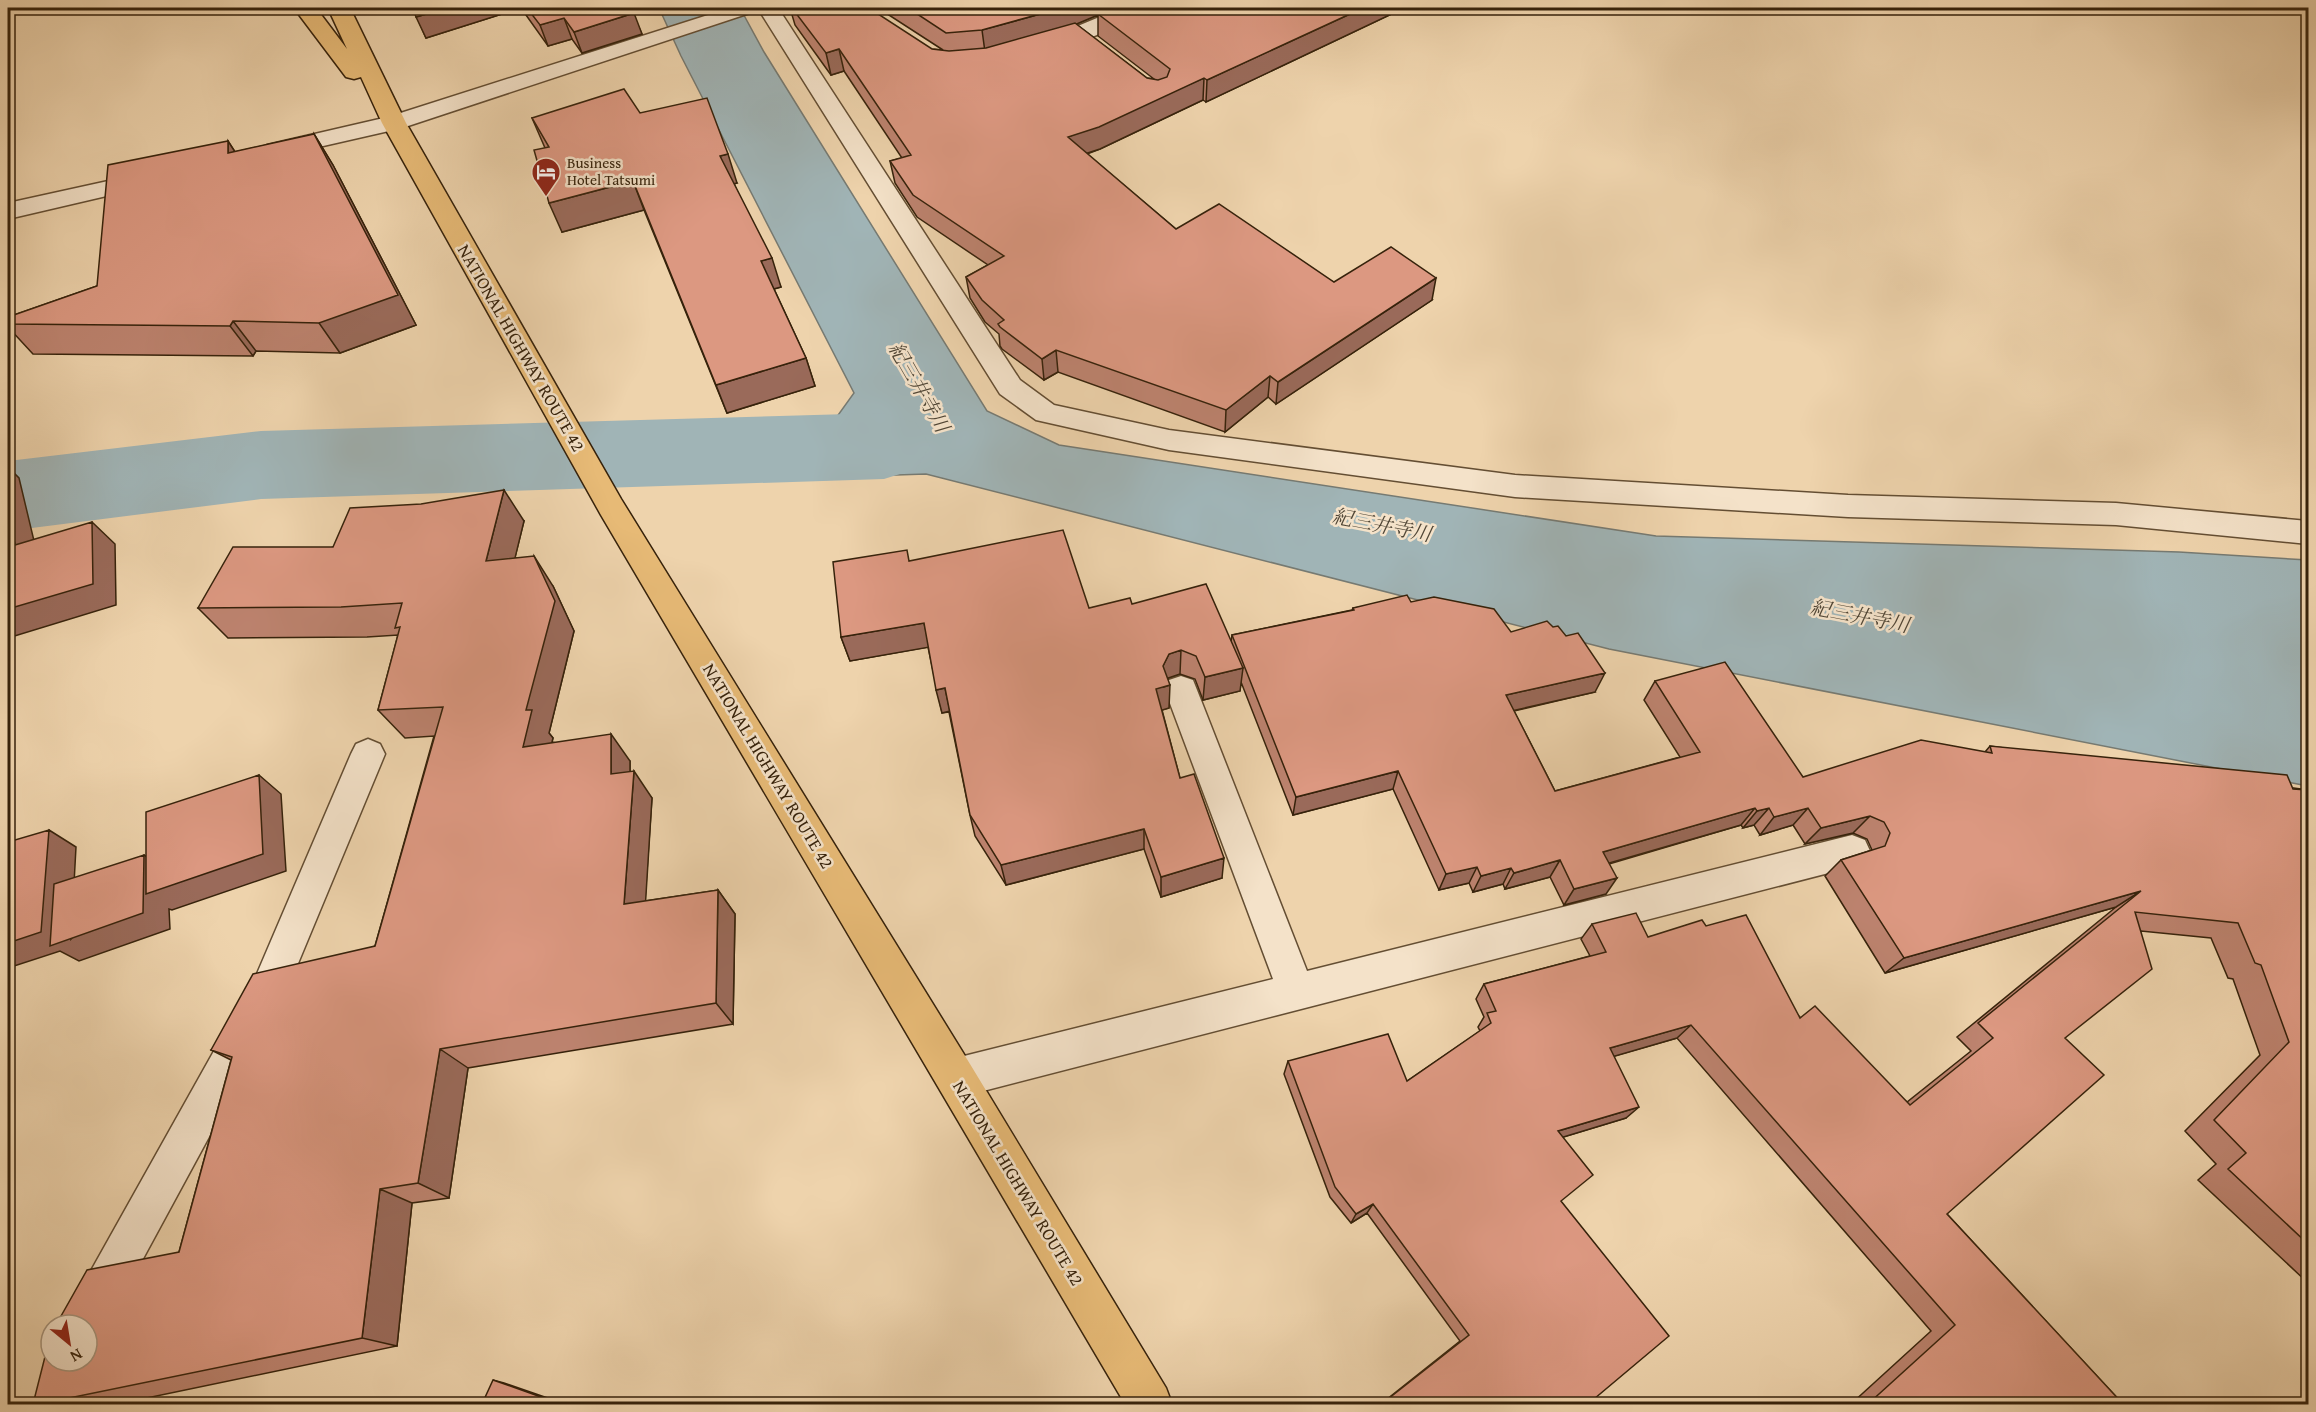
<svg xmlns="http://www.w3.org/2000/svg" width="2316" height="1412" viewBox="0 0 2316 1412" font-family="'Gentium Book Plus','Noto Serif JP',serif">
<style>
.water{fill:#a0b4b6;stroke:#767a72;stroke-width:1.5}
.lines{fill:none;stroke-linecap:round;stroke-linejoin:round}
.river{fill:#a0b4b6;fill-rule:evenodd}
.street-casing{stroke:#644e33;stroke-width:3}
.highway-casing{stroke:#36220b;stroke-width:3}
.street{fill:#f4e2c9;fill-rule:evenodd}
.highway{fill:#e7ba76;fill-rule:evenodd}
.wall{fill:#bd836f;stroke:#36220b;stroke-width:1.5;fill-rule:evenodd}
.shaded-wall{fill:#9a6a5a;stroke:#36220b;stroke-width:1.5}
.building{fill:#dc9881;stroke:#36220b;stroke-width:1.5}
.labels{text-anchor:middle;stroke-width:5;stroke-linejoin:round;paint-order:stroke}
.far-poi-label{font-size:15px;fill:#36220b;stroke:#f4e2c9;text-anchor:start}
.street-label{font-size:18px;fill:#36220b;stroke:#f4e2c9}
.water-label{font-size:20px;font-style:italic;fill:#504636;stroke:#f4e2c9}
</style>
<rect width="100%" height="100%" fill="#eed3ac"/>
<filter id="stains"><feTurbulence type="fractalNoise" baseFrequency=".00333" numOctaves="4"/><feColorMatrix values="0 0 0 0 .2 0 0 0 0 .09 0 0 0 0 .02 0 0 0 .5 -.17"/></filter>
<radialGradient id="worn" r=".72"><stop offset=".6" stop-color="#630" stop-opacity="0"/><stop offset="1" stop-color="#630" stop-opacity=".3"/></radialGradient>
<path class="water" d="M 659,8 L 740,8 L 764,52 L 987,411 L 1059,445 L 1656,536 L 2179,552 L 2308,560 L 2308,786 L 1609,649 L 926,474 L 743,480 L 734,427 L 836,418 L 854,393 L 681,56 Z"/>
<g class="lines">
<path class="river" d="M 884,413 L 916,423 L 930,446 L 916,469 L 884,479 L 261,499 L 8,531 L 8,461 L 261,431 Z"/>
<g class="street-casing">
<path id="street" d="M 730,8 L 778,8 L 1020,380 L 1054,405 L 1169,430 L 1515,475 L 1848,495 L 2116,503 L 2308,521 L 2308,544 L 2116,525 L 1848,517 L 1515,497 L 1169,450 L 1036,420 L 1000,394 L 759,10 L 402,128 L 275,157 L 267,155 L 263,150 L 267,145 L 388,117 Z
M 1121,8 L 1149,8 L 1146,13 C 1121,23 1061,56 1036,50 L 1033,45 L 1036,40 L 1061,33 Z
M 149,172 L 158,174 L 161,179 L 158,184 L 8,219 L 8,203 Z
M 1181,676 L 1193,680 L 1197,690 L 1307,971 L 1852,835 L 1865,840 L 1870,851 L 1865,862 L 1852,867 L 956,1098 L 942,1092 L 936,1078 L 942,1064 L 956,1058 L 1273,979 L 1165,690 L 1169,680 Z
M 368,739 L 380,744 L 385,754 L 282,1002 L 99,1340 L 87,1345 L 87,1325 L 62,1325 L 69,1310 L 256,976 L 351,754 L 356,744 Z"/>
</g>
<g class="highway-casing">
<path id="highway" d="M 294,8 L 316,8 L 347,49 L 328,8 L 350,8 L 406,123 L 621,499 L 970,1064 L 1166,1388 L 1172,1404 L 1125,1404 L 601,515 L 382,123 L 361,77 L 354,79 L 346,77 Z"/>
</g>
<use href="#street" class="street"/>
<use href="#highway" class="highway"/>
</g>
<path class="wall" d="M 413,8 L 630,8 L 642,34 L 582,53 L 572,39 L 548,46 L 521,8 L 426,38 Z
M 790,8 L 932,49 L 943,50 L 878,8 L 1399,8 L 1398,11 L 1206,102 L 1203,100 L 1100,149 L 1087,154 L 1176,229 L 1334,282 L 1432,300 L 1276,404 L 1268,397 L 1225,432 L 1058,372 L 1044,380 L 1002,349 L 1000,346 L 999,334 L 985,322 L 970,298 L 966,277 L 988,265 L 917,217 L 895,183 L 890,161 L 902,158 L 844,71 L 831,75 L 795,25 ZM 1098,15 L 1098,36 L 1154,79 L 1147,78 L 1076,24 Z
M 640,113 L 737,183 L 734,184 L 781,287 L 774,289 L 806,358 L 815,386 L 727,413 L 644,210 L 562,232 L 545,148 L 532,118 Z
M 314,134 L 333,165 L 416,325 L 340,353 L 256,351 L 253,356 L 33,354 L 8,327 L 8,317 L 97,286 L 228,141 L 235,152 Z
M 524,521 L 515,557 L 553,586 L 574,631 L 549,733 L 553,738 L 552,742 L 630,761 L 630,772 L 652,798 L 645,901 L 718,890 L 735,914 L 733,1024 L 468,1068 L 449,1198 L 412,1203 L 397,1346 L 118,1404 L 40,1404 L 179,1252 L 231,1060 L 211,1050 L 375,946 L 434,736 L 405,738 L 378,710 L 398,635 L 367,637 L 228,638 L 198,608 L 333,547 Z
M 910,561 L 1089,608 L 1132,604 L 1231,642 L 1232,635 L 1352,610 L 1353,608 L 1411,602 L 1511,632 L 1595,692 L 1514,711 L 1555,791 L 1680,757 L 1644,700 L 1655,681 L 1803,777 L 1985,752 L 1990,746 L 2308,790 L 2308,1283 L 2198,1180 L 2216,1164 L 2185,1131 L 2260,1055 L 2233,979 L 2228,978 L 2211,938 L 2141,931 L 2065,1038 L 1947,1214 L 2123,1404 L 1851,1404 L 1931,1331 L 1677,1038 L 1614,1056 L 1626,1118 L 1563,1137 L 1561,1201 L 1588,1404 L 1382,1404 L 1382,1403 L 1460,1341 L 1367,1213 L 1351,1223 L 1330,1197 L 1284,1074 L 1288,1061 L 1407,1081 L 1480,1031 L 1478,1027 L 1484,1017 L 1476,999 L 1484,984 L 1590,956 L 1581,939 L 1592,924 L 1648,937 L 1706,926 L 1800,1017 L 1907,1102 L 1971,1051 L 1957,1037 L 2116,907 L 1885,973 L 1825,876 L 1841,860 L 1872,850 L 1867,839 L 1853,833 L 1805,844 L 1793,825 L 1760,835 L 1754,825 L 1743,828 L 1741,825 L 1609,864 L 1606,894 L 1564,905 L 1550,877 L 1505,889 L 1503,884 L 1473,892 L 1469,883 L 1439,890 L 1393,789 L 1293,815 L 1241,682 L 1240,691 L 1203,700 L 1195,679 L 1180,674 L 1168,678 L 1169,708 L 1162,710 L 1180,778 L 1222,878 L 1161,897 L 1144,849 L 1006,885 L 975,836 L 970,815 L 949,712 L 942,713 L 928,647 L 850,661 L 841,637 Z"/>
<path class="shaded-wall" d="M 447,8 L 521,8 L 426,38 L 416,17 Z
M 1062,8 L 1116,8 L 1098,14 L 1098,15 L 1060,31 L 985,52 L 982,30 Z
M 1363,8 L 1399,8 L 1398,11 L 1206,102 L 1207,80 Z
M 634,13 L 642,34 L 582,53 L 574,32 Z
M 564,18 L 572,39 L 548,46 L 540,25 Z
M 839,49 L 844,71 L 831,75 L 826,53 Z
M 1204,78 L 1203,100 L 1100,149 L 1069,159 L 1068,137 Z
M 314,134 L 333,165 L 416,325 L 340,353 L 319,323 Z
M 228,141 L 248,172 L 228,153 Z
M 728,154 L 737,183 L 729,185 L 720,156 Z
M 633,181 L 644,210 L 562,232 L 549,203 Z
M 772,258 L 781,287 L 770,290 L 761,261 Z
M 1436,278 L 1432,300 L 1276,404 L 1278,382 Z
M 233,321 L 256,351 L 253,356 L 230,326 Z
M 1056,350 L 1058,372 L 1044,380 L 1042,359 Z
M 806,358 L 815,386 L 727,413 L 716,385 Z
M 1270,376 L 1268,397 L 1225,432 L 1226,410 Z
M 8,467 L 19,478 L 40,566 L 15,545 L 8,510 Z
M 504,490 L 524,521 L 507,591 L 486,561 Z
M 92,522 L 115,544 L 116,605 L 8,638 L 8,609 Z
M 534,556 L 553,586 L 574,631 L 549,733 L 553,738 L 544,774 L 523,747 L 526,710 Z
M 924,623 L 930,647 L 850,661 L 841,637 Z
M 1181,650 L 1180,674 L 1168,678 L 1164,687 L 1170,685 L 1169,708 L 1156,712 L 1156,689 L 1163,666 L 1169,654 Z
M 1243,668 L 1240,691 L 1203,700 L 1205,677 Z
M 1605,673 L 1595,692 L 1498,714 L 1506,695 Z
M 945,688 L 950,711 L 942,713 L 936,690 Z
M 611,734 L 630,761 L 630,801 L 611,774 Z
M 634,771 L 652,798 L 644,927 L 624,904 Z
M 1398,771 L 1393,789 L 1293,815 L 1296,797 Z
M 259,775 L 281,794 L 286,871 L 172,910 L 169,909 L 170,929 L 79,961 L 60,951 L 8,968 L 8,943 L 49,830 L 76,847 L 71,939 L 144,855 L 169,872 Z
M 1755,808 L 1741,825 L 1592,868 L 1603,852 Z
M 1769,808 L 1754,825 L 1743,828 L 1757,811 Z
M 1808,808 L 1793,825 L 1760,835 L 1774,817 Z
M 1870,816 L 1853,833 L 1805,844 L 1821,828 Z
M 1144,829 L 1144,849 L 1006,885 L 1001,865 Z
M 1224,858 L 1222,878 L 1161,897 L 1161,877 Z
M 1560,860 L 1550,877 L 1505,889 L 1514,873 Z
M 1477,867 L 1469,883 L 1439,890 L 1446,874 Z
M 1511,868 L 1503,884 L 1473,892 L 1481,876 Z
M 1617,878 L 1606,894 L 1564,905 L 1574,889 Z
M 718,890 L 735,914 L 733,1024 L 716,1003 Z
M 2141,891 L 2116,907 L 1885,973 L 1904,958 Z
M 1691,1025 L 1677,1038 L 1598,1061 L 1610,1048 Z
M 440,1049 L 468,1068 L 449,1198 L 418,1183 Z
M 1639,1107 L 1626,1118 L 1547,1142 L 1558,1131 Z
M 380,1189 L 412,1203 L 397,1346 L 362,1338 Z
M 1373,1204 L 1367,1213 L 1351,1223 L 1356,1214 Z
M 493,1380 L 504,1383 L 565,1404 L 554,1404 Z"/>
<path class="building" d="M 413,8 L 447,8 L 416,17 Z
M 527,8 L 630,8 L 634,13 L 574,32 L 564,18 L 540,25 Z
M 792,8 L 869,8 L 932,49 L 949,51 L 986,48 L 1075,23 L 1147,78 L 1158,80 L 1167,77 L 1170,69 L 1098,14 L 1112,8 L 1363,8 L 1207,80 L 1204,78 L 1099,127 L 1068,137 L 1176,229 L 1219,204 L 1334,282 L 1391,247 L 1436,278 L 1278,382 L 1270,376 L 1226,410 L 1056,350 L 1042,359 L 1000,327 L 998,324 L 1004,320 L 982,300 L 966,277 L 1004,256 L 913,195 L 890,161 L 911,155 L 839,49 L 826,53 Z
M 908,8 L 1062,8 L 982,30 L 946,33 Z
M 624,89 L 640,113 L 707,98 L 728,154 L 720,156 L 772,258 L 761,261 L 806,358 L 716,385 L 633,181 L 549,203 L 534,150 L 549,147 L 532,118 Z
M 314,134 L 398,295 L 319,323 L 233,321 L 230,326 L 8,324 L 8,317 L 97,286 L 108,165 L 228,141 L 228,153 Z
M 504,490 L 486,561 L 534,556 L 555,601 L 526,710 L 532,710 L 523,747 L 611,734 L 611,774 L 634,771 L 624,904 L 718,890 L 716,1003 L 440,1049 L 418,1183 L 380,1189 L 362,1338 L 40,1404 L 33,1404 L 51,1333 L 51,1361 L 87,1361 L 87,1325 L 56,1325 L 87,1270 L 179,1252 L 232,1057 L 211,1050 L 253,974 L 375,946 L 443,707 L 378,710 L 400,627 L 395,628 L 402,603 L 341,607 L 198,608 L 233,547 L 333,547 L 350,508 L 421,504 Z
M 8,510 L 15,545 L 92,522 L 93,584 L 8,609 Z
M 1063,530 L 1089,608 L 1130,598 L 1132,604 L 1206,584 L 1243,668 L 1205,677 L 1196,656 L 1181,650 L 1169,654 L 1163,666 L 1170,685 L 1156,689 L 1180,778 L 1194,774 L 1224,858 L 1161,877 L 1144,829 L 1001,865 L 970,815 L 945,688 L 936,690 L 924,623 L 841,637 L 833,562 L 907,550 L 909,561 Z
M 1407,595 L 1411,602 L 1434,597 L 1494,609 L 1511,632 L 1547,621 L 1553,627 L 1558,626 L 1566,636 L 1578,633 L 1605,673 L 1506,695 L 1555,791 L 1700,752 L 1655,681 L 1725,662 L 1803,777 L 1921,740 L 1992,753 L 1990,746 L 2287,775 L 2293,789 L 2308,790 L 2308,1244 L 2228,1169 L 2246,1153 L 2214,1120 L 2289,1042 L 2261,965 L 2255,963 L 2238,923 L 2135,912 L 2152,969 L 2065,1038 L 2104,1075 L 1947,1214 L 2123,1404 L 1868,1404 L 1955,1325 L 1691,1025 L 1610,1048 L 1639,1107 L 1558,1131 L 1593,1175 L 1561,1201 L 1669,1336 L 1588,1404 L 1392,1404 L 1388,1399 L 1469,1335 L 1373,1204 L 1356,1214 L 1335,1187 L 1288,1061 L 1388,1034 L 1407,1081 L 1491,1023 L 1487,1013 L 1496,1011 L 1484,984 L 1606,952 L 1592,924 L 1636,913 L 1648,937 L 1702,920 L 1706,926 L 1746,915 L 1800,1018 L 1815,1006 L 1910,1105 L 1993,1038 L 1978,1023 L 2141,891 L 1904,958 L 1841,860 L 1885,846 L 1890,833 L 1884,822 L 1870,816 L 1821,828 L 1808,808 L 1774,817 L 1769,808 L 1757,811 L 1755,808 L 1603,852 L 1617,878 L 1574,889 L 1560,860 L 1514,873 L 1511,868 L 1481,876 L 1477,867 L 1446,874 L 1398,771 L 1296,797 L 1232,635 L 1354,610 L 1353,608 Z
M 259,775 L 263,854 L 146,894 L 146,812 Z
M 49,830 L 41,932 L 8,943 L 8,842 Z
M 144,855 L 143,913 L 50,946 L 54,884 Z
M 493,1380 L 555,1402 L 554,1404 L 482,1404 Z"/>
<defs>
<g id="hotel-pin" transform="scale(1.5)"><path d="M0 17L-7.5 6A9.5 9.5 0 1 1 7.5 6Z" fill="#8f2418" stroke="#f4e2c9"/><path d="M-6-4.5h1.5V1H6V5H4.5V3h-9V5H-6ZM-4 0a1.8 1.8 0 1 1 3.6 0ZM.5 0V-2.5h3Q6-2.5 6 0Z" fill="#fff"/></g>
</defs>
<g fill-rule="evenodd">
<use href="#hotel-pin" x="546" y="172"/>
</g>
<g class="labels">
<g class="far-poi-label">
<text x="567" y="168">Business<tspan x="567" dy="17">Hotel Tatsumi</tspan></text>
</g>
<g class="street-label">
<text transform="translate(521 348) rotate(60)" y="6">NATIONAL HIGHWAY ROUTE 42</text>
<text transform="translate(768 766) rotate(59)" y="6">NATIONAL HIGHWAY ROUTE 42</text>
<text transform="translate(1018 1183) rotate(59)" y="6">NATIONAL HIGHWAY ROUTE 42</text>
</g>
<g class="water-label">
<text transform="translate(919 387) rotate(60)" y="7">紀三井寺川</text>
<text transform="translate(1382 525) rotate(11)" y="7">紀三井寺川</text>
<text transform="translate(1860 616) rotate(11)" y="7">紀三井寺川</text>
</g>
</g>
<rect width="2316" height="1412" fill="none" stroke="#eed3ac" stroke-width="30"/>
<rect x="9" y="9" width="2298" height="1394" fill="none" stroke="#36220b" stroke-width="3"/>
<rect x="15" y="15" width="2286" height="1382" fill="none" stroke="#36220b" stroke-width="1.5"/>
<g transform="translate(69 1343) rotate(150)"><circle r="28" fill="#f4e2c9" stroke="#a8957d" stroke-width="1.5"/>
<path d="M0-4.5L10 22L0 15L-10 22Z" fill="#8f2418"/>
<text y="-9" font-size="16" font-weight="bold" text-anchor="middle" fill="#36220b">N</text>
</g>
<rect width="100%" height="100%" filter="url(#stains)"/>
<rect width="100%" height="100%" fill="url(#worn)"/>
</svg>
